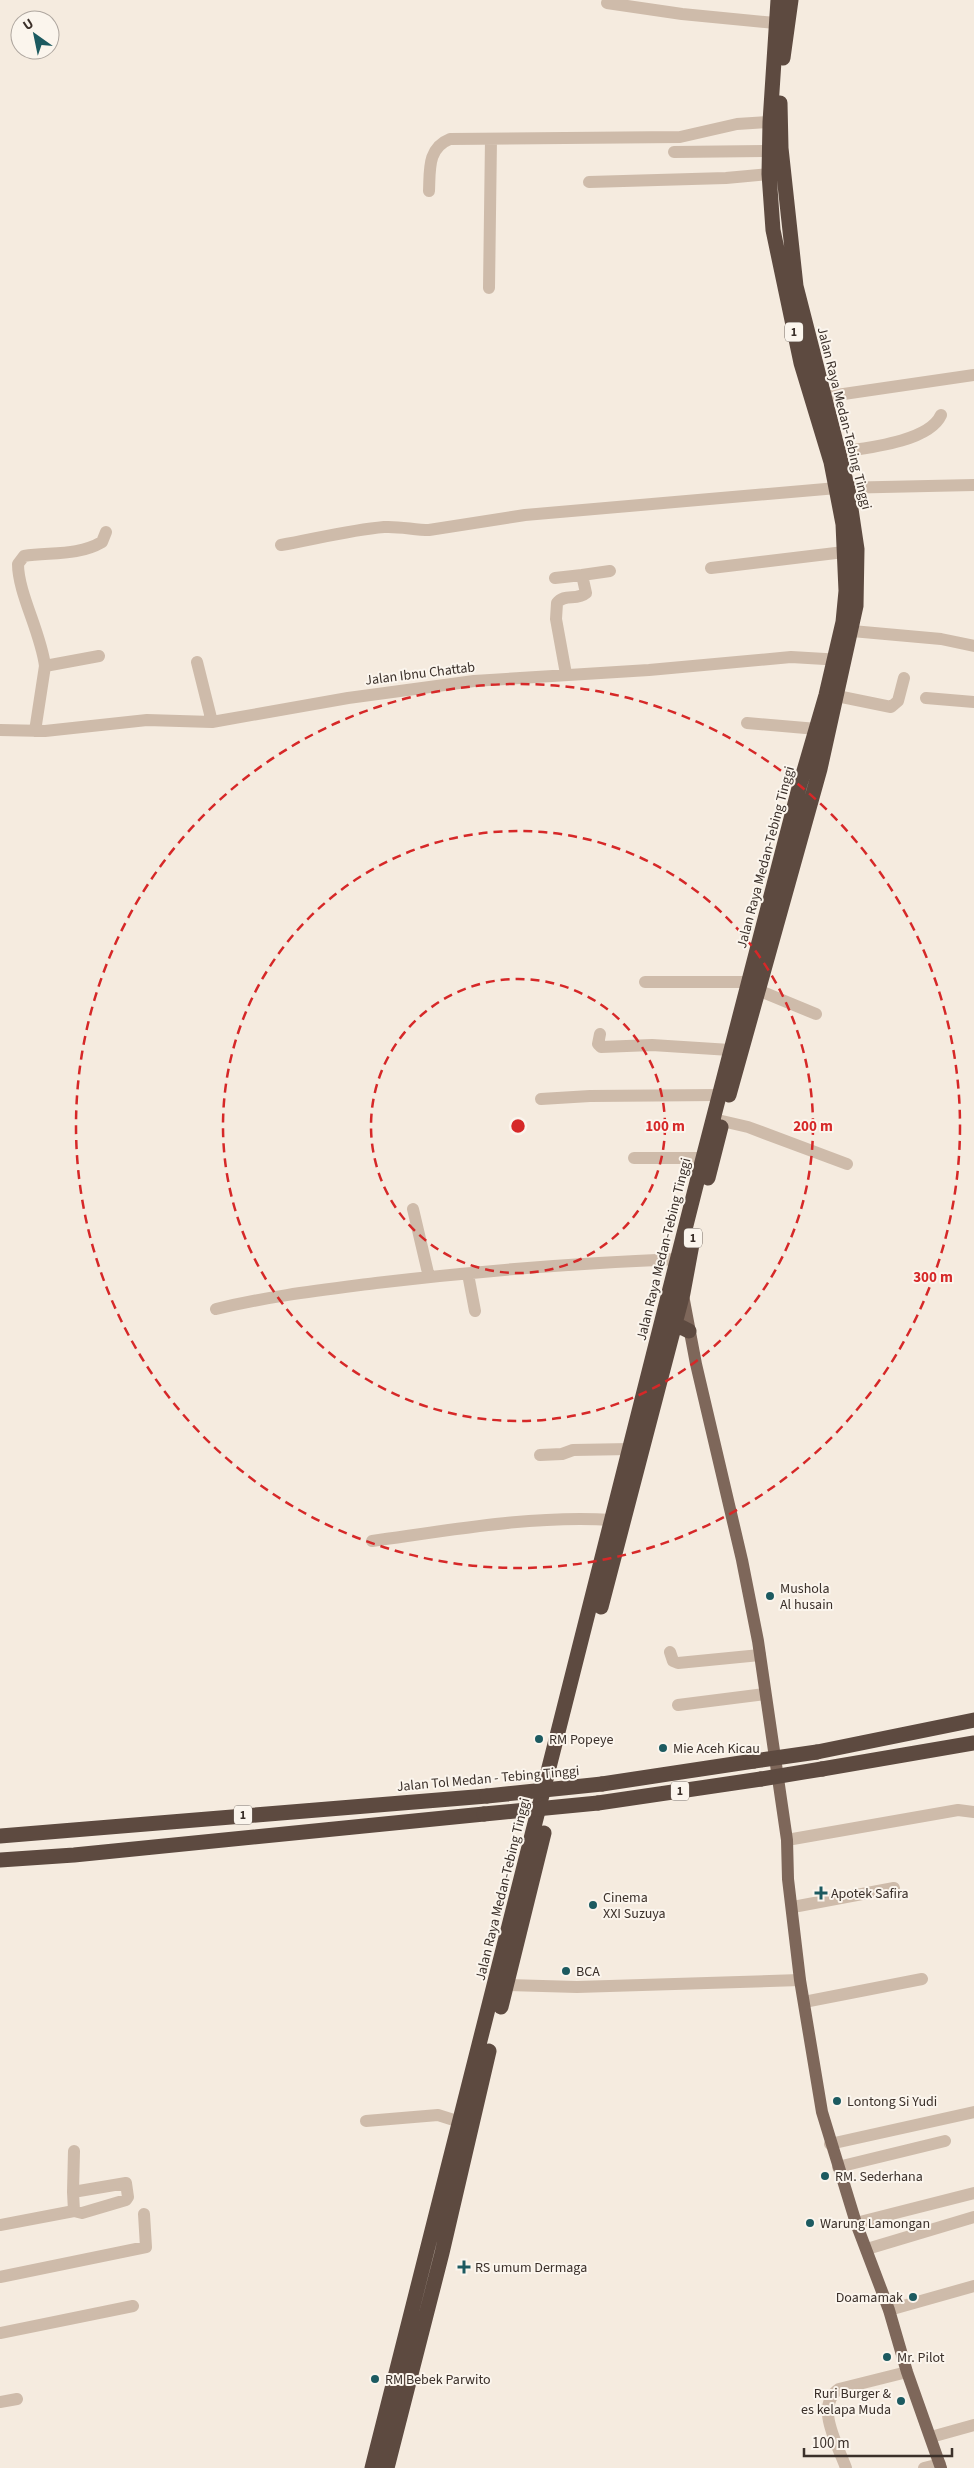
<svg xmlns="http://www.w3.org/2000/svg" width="974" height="2468" viewBox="0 0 974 2468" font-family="'Source Sans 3',sans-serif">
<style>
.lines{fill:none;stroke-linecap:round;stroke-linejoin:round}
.minor{stroke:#cebbaa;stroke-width:12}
.major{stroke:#7e675a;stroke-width:12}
.highway{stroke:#5d4a40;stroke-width:15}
.highway-bridge{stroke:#5d4a40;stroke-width:15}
.ring{fill:none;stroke:#d62828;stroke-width:2.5;stroke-dasharray:9 6}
.poi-dot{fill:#1c5a60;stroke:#fbf5ed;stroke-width:2}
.labels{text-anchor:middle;stroke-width:4;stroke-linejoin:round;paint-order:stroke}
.shield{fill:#fbf5ed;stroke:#756b64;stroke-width:1}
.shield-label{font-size:12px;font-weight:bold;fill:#3b302a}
.street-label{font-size:14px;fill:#3b302a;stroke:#fbf5ed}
.poi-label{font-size:14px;fill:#3b302a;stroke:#fbf5ed;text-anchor:start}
.centre{fill:#d62828;stroke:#fbf5ed;stroke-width:2.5}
.ring-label{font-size:15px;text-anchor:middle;font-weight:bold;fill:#d62828;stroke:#fbf5ed;stroke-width:4;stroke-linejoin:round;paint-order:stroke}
</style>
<rect width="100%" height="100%" fill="#f5ebdf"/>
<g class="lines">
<path class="minor" d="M 607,3 L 682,14 L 775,23
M 674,152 L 769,151
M 589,182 L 726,178 L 769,174
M 429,191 C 430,171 427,148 450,139 L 680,137 L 737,124 L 770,122
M 489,288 L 491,139
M 823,397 L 974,375
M 839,452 C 866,448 929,442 941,415
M 281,545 C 315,539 350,530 384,527 C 400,526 414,530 429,530 L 525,515 L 837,488 L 974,485
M 711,568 L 844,552
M 555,578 L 582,575
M 852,631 L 941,639 L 974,646
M 197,662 L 212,722
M 45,666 C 41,633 18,593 18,564 L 24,556 C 51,552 78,556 102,542 L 106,532
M 566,674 L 556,619 L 557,603 C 564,593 577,601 586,593 L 582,575 L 610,571
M 837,696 L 891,707 L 898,701 L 904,678
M 926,698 L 974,702
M 747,723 L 817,729
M 0,730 L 45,731 L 147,720 L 212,722 L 348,698 L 474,681 L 649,670 L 791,657 L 842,660
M 35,731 L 45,666 L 99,656
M 645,982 L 749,982
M 758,990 L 816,1014
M 600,1034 L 598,1044 L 601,1047 L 652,1045 L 730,1050
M 541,1099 L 590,1096 L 719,1095
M 722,1121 L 748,1127 L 847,1164
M 634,1158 L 703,1158
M 413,1209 L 429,1277
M 468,1274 L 475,1311
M 216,1309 C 269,1296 322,1290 376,1283 C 477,1271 577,1263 678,1259
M 540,1455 L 562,1454 L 573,1450 L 630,1449
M 372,1541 C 451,1530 533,1515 612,1520
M 670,1652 L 673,1661 L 678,1663 L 760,1655
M 678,1705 L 765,1694
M 787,1840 L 958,1810 L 974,1812
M 793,1907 L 894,1888
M 507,1985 L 577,1987 L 800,1980
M 804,2002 L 922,1979
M 366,2121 L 438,2115 L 460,2122
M 830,2144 L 974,2112
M 838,2167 L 945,2141
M 73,2192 L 74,2151
M 856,2223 L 974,2193
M 0,2225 L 74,2211 L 73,2192 L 126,2183 L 128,2197 L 126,2200 L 82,2213 L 74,2211
M 867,2249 L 974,2217
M 0,2277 L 146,2247 L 144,2214
M 889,2310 L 974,2286
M 0,2333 L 133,2306
M 0,2402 L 17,2399
M 931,2437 L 974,2425
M 846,2468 C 838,2445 814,2406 839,2389 L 907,2372
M 924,2468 L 940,2464"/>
<path class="major" d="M 683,1295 L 696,1364 L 742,1560 L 758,1641 L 787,1840 L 788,1879 L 800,1980 L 822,2112 L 856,2223 L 889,2310 L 907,2372 L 941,2468"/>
<path class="highway" d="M 783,58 L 791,0
M 729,1095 L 820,769 L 856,606 L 857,549 L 848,489 L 796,286 L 781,148 L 780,103
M 708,1178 L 721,1127
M 674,1329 L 681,1327 L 689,1331
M 601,1607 L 683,1293 L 693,1239
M 817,1752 L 974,1720
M 822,1769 L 974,1743
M 602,1784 L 754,1761
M 598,1803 L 761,1779
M 0,1836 L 487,1796
M 0,1860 L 74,1855 L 484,1814
M 501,2007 L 544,1833
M 372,2468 L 703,1158 L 799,788 L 826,695 L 843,622 L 846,591 L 843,524 L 831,462 L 801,363 L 773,230 L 769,174 L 770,122 L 778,0
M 387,2468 L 442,2253 L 489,2051"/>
<path class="highway-bridge" d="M 754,1761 L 817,1752
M 761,1779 L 822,1769
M 487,1796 L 602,1784
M 484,1814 L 598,1803"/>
</g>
<g class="ring">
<circle cx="518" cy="1126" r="147"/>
<circle cx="518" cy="1126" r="295"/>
<circle cx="518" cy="1126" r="442"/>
</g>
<g class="poi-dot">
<circle cx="770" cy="1596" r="5"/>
<circle cx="539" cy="1739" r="5"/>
<circle cx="663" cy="1748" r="5"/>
<path d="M818.5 1885.5h5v5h5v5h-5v5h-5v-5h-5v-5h5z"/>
<circle cx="593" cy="1905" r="5"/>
<circle cx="566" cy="1971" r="5"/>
<circle cx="837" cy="2101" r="5"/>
<circle cx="825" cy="2176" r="5"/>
<circle cx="810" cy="2223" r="5"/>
<path d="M461.5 2259.5h5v5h5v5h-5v5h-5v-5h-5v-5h5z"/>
<circle cx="913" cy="2297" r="5"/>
<circle cx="887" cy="2357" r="5"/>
<circle cx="375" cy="2379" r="5"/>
<circle cx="901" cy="2401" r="5"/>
</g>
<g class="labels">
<g class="shield">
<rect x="785" y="322.5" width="18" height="19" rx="4"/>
<rect x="684" y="1228.5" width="18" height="19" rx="4"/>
<rect x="671" y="1781.5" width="18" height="19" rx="4"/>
<rect x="234" y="1805.5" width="18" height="19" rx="4"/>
</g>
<g class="shield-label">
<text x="794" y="336">1</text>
<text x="693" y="1242">1</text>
<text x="680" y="1795">1</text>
<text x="243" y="1819">1</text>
</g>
<g class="street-label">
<text transform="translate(845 418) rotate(76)" y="5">Jalan Raya Medan-Tebing Tinggi</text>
<text transform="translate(420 673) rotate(-7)" y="5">Jalan Ibnu Chattab</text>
<text transform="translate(765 857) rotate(-75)" y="5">Jalan Raya Medan-Tebing Tinggi</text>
<text transform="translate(663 1249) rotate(-76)" y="5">Jalan Raya Medan-Tebing Tinggi</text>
<text transform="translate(488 1778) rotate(-5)" y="5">Jalan Tol Medan - Tebing Tinggi</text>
<text transform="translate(502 1889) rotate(-76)" y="5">Jalan Raya Medan-Tebing Tinggi</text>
</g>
<g class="poi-label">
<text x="780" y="1593">Mushola<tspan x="780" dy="16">Al husain</tspan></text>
<text x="549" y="1744">RM Popeye</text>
<text x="673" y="1753">Mie Aceh Kicau</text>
<text x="831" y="1898">Apotek Safira</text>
<text x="603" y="1902">Cinema<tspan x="603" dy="16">XXI Suzuya</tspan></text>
<text x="576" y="1976">BCA</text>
<text x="847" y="2106">Lontong Si Yudi</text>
<text x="835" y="2181">RM. Sederhana</text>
<text x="820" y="2228">Warung Lamongan</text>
<text x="475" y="2272">RS umum Dermaga</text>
<text x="903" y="2302" text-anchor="end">Doamamak</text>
<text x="897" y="2362">Mr. Pilot</text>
<text x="385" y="2384">RM Bebek Parwito</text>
<text x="891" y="2398" text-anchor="end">Ruri Burger &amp;<tspan x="891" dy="16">es kelapa Muda</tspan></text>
</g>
</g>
<circle cx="518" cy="1126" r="8" class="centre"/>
<g class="ring-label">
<text x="665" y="1131">100 m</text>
<text x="813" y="1131">200 m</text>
<text x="933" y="1282">300 m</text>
</g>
<g transform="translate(35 35) rotate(327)"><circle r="24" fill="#fbf5ed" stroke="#aea69f"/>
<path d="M0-4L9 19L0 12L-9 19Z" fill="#1c5a60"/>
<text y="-8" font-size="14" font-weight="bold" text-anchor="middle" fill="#3b302a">U</text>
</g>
<path d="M804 2448v8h148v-8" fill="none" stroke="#3b302a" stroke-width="2.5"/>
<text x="812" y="2448" font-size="15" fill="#3b302a" stroke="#fbf5ed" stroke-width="4" paint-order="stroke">100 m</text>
</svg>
